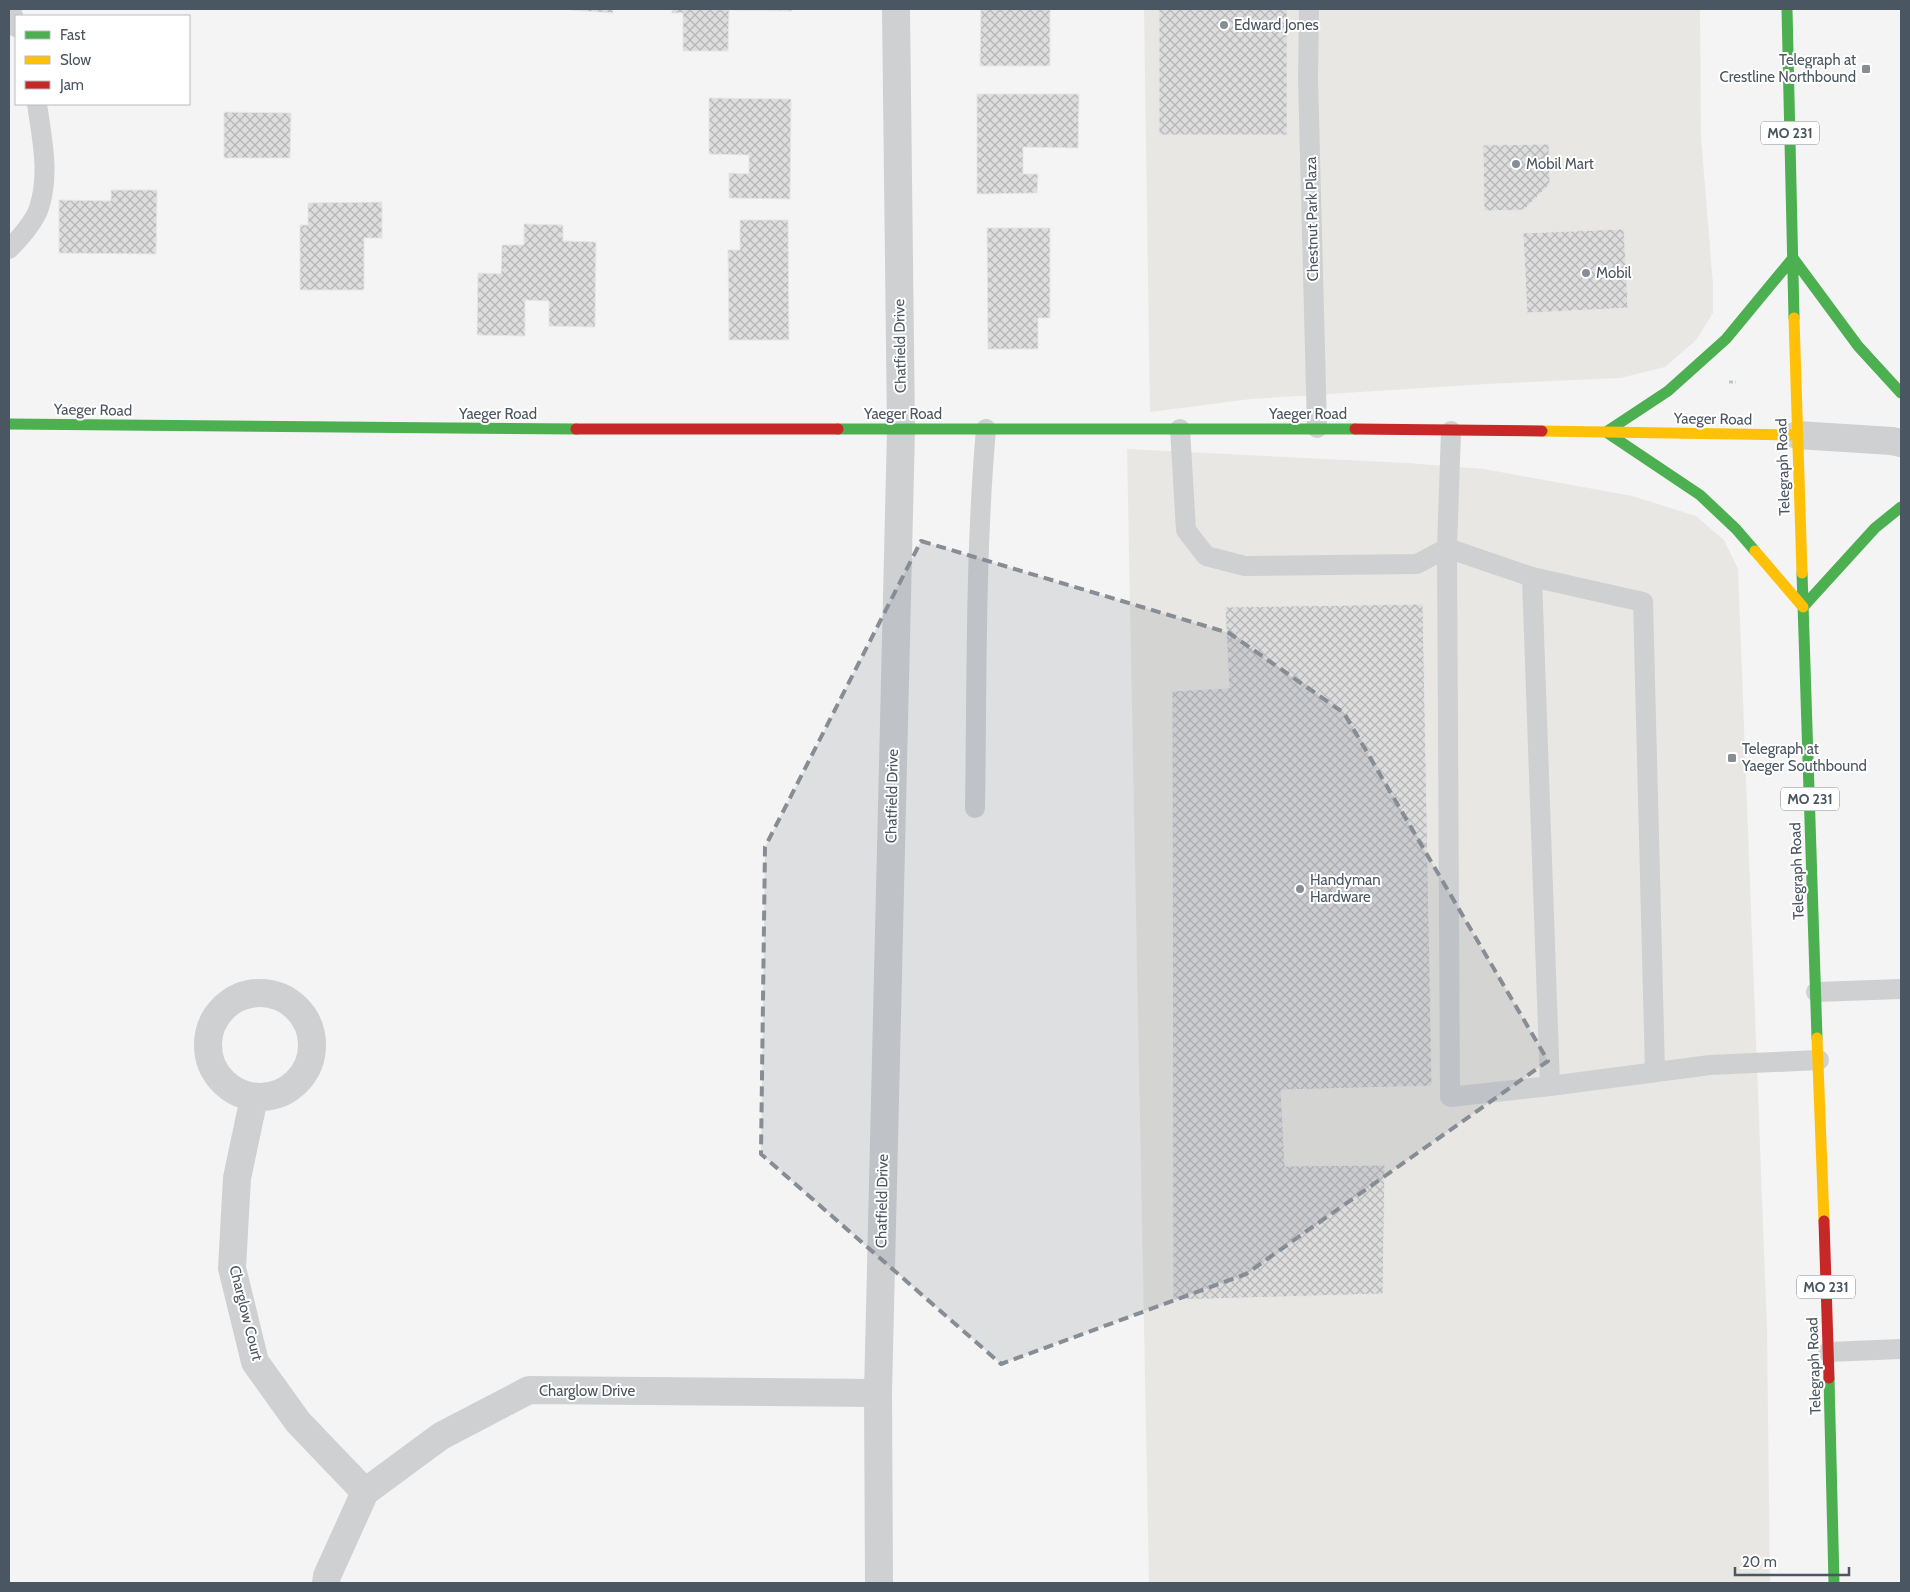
<svg xmlns="http://www.w3.org/2000/svg" width="1910" height="1592" viewBox="0 0 1910 1592" font-family="Cabin,sans-serif">
<style>
.commercial{fill:#e8e7e3}
.building{fill:url(#building-cross-hatch);stroke:#e5e6e7}
.lines{fill:none;stroke-linecap:round;stroke-linejoin:round}
.path{stroke:#bcc7c4;stroke-width:3;stroke-dasharray:4 2.5;stroke-linecap:butt}
.lane{stroke:#ced0d2;stroke-width:20}
.street{stroke:#ced0d2;stroke-width:28}
.fast{stroke:#4caf50;stroke-width:11}
.slow{stroke:#ffc107;stroke-width:11}
.jam{stroke:#c62828;stroke-width:11}
.marked{fill:#868d94;fill-opacity:0.2;stroke:#868d94;stroke-width:4;stroke-dasharray:10 6;stroke-linejoin:round}
.poi-dot{fill:#868d94;stroke:#fff;stroke-width:2}
.labels{text-anchor:middle;stroke-width:4;stroke-linejoin:round;paint-order:stroke}
.shield{fill:#fff;stroke:#808990;stroke-width:1}
.shield-label{font-size:14px;font-weight:bold;fill:#4a5661}
.poi-label{font-size:15px;fill:#4a5661;stroke:#fff;text-anchor:start}
.street-label{font-size:15px;fill:#4a5661;stroke:#fff}
</style>
<defs>
<pattern id="building-cross-hatch" width="8" height="8" patternUnits="userSpaceOnUse" patternTransform="scale(1.25)"><rect width="8" height="8" fill="#ddddde"/><path d="M0 0l8 8M0 8l8-8" fill="none" stroke="#b5b6b7"/></pattern>
</defs>
<rect width="100%" height="100%" fill="#f4f4f4"/>
<path class="commercial" d="M 1144,9 L 1700,9 L 1701,136 L 1713,285 L 1713,313 L 1696,340 L 1665,367 L 1621,378 L 1486,384 L 1251,399 L 1150,412 Z
M 1127,449 L 1407,463 L 1484,469 L 1632,496 L 1696,516 L 1724,540 L 1738,569 L 1767,1329 L 1770,1583 L 1149,1583 Z"/>
<path class="building" d="M 570,9 L 613,9 L 613,13 L 570,10 Z
M 672,9 L 792,9 L 792,11 L 729,10 L 728,51 L 683,51 L 683,13 L 672,13 Z
M 981,9 L 1050,9 L 1050,66 L 980,66 Z
M 1159,9 L 1287,9 L 1287,135 L 1159,135 Z
M 977,94 L 1079,94 L 1078,148 L 1023,147 L 1023,174 L 1038,174 L 1037,193 L 977,194 Z
M 709,98 L 791,99 L 790,199 L 729,198 L 729,173 L 749,174 L 749,155 L 709,154 Z
M 224,112 L 291,113 L 290,158 L 224,158 Z
M 1549,144 L 1550,184 L 1524,210 L 1484,211 L 1483,145 Z
M 111,190 L 157,190 L 156,254 L 59,253 L 59,200 L 111,201 Z
M 382,202 L 382,238 L 364,238 L 364,290 L 300,290 L 300,225 L 308,225 L 308,203 Z
M 740,220 L 788,220 L 789,340 L 729,340 L 728,250 L 740,250 Z
M 524,224 L 563,225 L 563,241 L 596,242 L 595,327 L 549,326 L 549,301 L 525,300 L 525,336 L 477,335 L 478,273 L 501,274 L 502,245 L 524,245 Z
M 987,228 L 1050,228 L 1050,318 L 1038,318 L 1038,349 L 988,349 Z
M 1624,229 L 1628,308 L 1527,313 L 1523,233 Z
M 1423,604 L 1432,1086 L 1281,1090 L 1285,1166 L 1385,1165 L 1383,1294 L 1173,1300 L 1172,691 L 1229,688 L 1225,607 Z"/>
<g class="lines">
<path class="path" d="M 1729,382 L 1736,382"/>
<path class="lane" d="M 11,9 L 16,27
M 1309,9 L 1308,78 L 1317,428
M 9,249 C 19,239 34,222 39,208 C 50,174 42,139 37,104
M 1180,429 L 1186,530 L 1206,556 L 1245,566 L 1417,564 L 1447,548 L 1451,431
M 1532,577 L 1550,1086
M 975,808 C 977,681 975,555 986,429
M 1816,992 L 1901,989
M 1655,1072 L 1643,602 L 1532,577 L 1447,548 L 1450,1097 L 1550,1086 L 1710,1065 L 1819,1060
M 1828,1352 L 1901,1349"/>
<path class="street" d="M 1797,435 L 1892,441 L 1901,443
M208 1045a52 52 0 1 1 104 0a52 52 0 1 1-104 0Z
M 254,1098 L 237,1178 L 232,1268 L 255,1362 L 298,1422 L 365,1492
M 326,1583 L 327,1576 L 365,1492 L 441,1436 L 529,1390 L 878,1393
M 879,1583 L 878,1393 L 901,429 L 896,9"/>
<path class="fast" d="M 1787,9 L 1794,318
M 1793,258 L 1858,346 L 1901,393
M 9,424 L 576,429
M 838,429 L 1355,429
M 1755,551 L 1736,529 L 1700,495 L 1606,432 L 1668,391 L 1726,339 L 1793,258
M 1802,573 L 1817,1038
M 1803,607 L 1875,528 L 1901,507
M 1829,1378 L 1834,1583"/>
<path class="slow" d="M 1794,318 L 1802,573
M 1542,431 L 1797,435
M 1755,551 L 1803,607
M 1817,1038 L 1824,1221"/>
<path class="jam" d="M 576,429 L 838,429
M 1355,429 L 1542,431
M 1824,1221 L 1829,1378"/>
</g>
<path class="marked" d="M 921,541 L 1229,633 L 1344,713 L 1548,1061 L 1246,1274 L 1001,1364 L 761,1154 L 765,847 Z"/>
<g class="poi-dot">
<circle cx="1224" cy="25" r="5"/>
<rect x="1861" y="64" width="10" height="10" rx="2.5"/>
<circle cx="1516" cy="164" r="5"/>
<circle cx="1586" cy="273" r="5"/>
<rect x="1727" y="753" width="10" height="10" rx="2.5"/>
<circle cx="1300" cy="889" r="5"/>
</g>
<g class="labels">
<g class="shield">
<rect x="1761" y="121.5" width="58" height="23" rx="4"/>
<rect x="1781" y="787.5" width="58" height="23" rx="4"/>
<rect x="1797" y="1275.5" width="58" height="23" rx="4"/>
</g>
<g class="shield-label">
<text x="1790" y="138">MO 231</text>
<text x="1810" y="804">MO 231</text>
<text x="1826" y="1292">MO 231</text>
</g>
<g class="poi-label">
<text x="1234" y="30">Edward Jones</text>
<text x="1856" y="65" text-anchor="end">Telegraph at<tspan x="1856" dy="17">Crestline Northbound</tspan></text>
<text x="1526" y="169">Mobil Mart</text>
<text x="1596" y="278">Mobil</text>
<text x="1742" y="754">Telegraph at<tspan x="1742" dy="17">Yaeger Southbound</tspan></text>
<text x="1310" y="885">Handyman<tspan x="1310" dy="17">Hardware</tspan></text>
</g>
<g class="street-label">
<text transform="translate(1312 219) rotate(-91)" y="5">Chestnut Park Plaza</text>
<text transform="translate(900 346) rotate(-91)" y="5">Chatfield Drive</text>
<text transform="translate(93 410) rotate(1)" y="5">Yaeger Road</text>
<text x="498" y="419">Yaeger Road</text>
<text x="903" y="419">Yaeger Road</text>
<text x="1308" y="419">Yaeger Road</text>
<text transform="translate(1713 419) rotate(1)" y="5">Yaeger Road</text>
<text transform="translate(1783 467) rotate(-92)" y="5">Telegraph Road</text>
<text transform="translate(892 796) rotate(-89)" y="5">Chatfield Drive</text>
<text transform="translate(1797 871) rotate(-92)" y="5">Telegraph Road</text>
<text transform="translate(882 1201) rotate(-89)" y="5">Chatfield Drive</text>
<text transform="translate(246 1313) rotate(76)" y="5">Charglow Court</text>
<text transform="translate(1814 1366) rotate(-92)" y="5">Telegraph Road</text>
<text x="587" y="1396">Charglow Drive</text>
</g>
</g>
<rect width="1910" height="1592" fill="none" stroke="#4a5661" stroke-width="20"/>
<rect x="15" y="15" width="175" height="90" fill="#ffffff" stroke="#b7bbc0"/>
<rect x="25" y="31" width="25" height="8" fill="#4caf50" stroke="#b7bbc0"/>
<text x="60" y="40" font-size="15" fill="#4a5661">Fast</text>
<rect x="25" y="56" width="25" height="8" fill="#ffc107" stroke="#b7bbc0"/>
<text x="60" y="65" font-size="15" fill="#4a5661">Slow</text>
<rect x="25" y="81" width="25" height="8" fill="#c62828" stroke="#b7bbc0"/>
<text x="60" y="90" font-size="15" fill="#4a5661">Jam</text>
<path d="M1735 1567v8h114v-8" fill="none" stroke="#4a5661" stroke-width="2.5"/>
<text x="1742" y="1567" font-size="15" fill="#4a5661" stroke="#ffffff" stroke-width="4" paint-order="stroke">20 m</text>
</svg>
